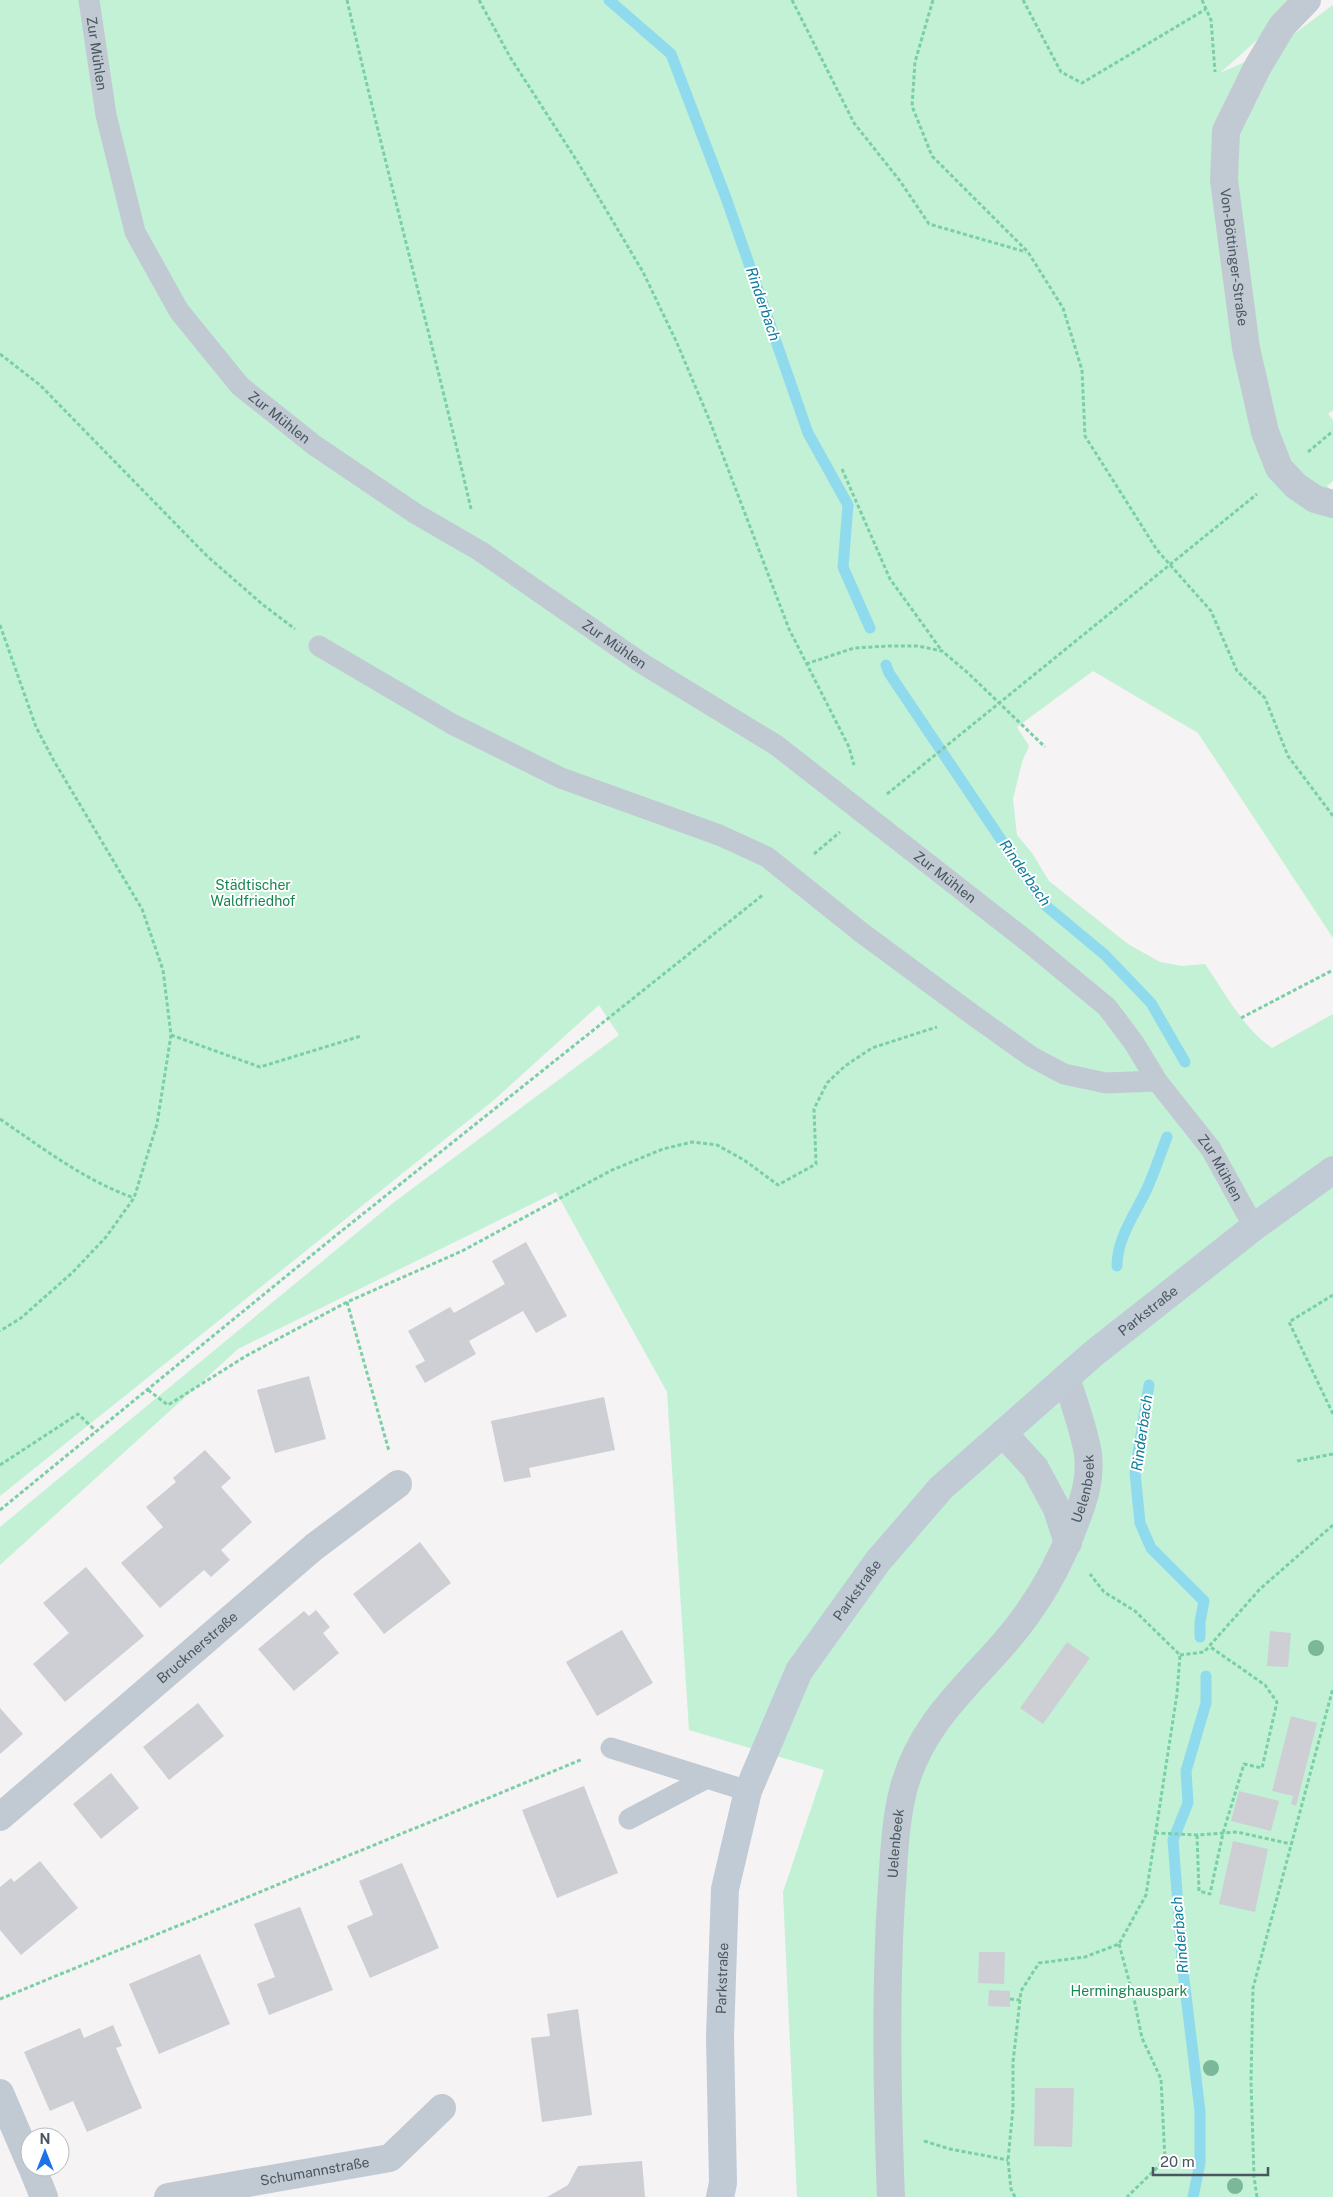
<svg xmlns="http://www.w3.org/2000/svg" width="1333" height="2197" viewBox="0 0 1333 2197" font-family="'Public Sans',sans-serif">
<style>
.green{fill:#c3f1d5}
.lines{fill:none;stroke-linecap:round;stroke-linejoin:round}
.stream{stroke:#90daee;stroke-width:11}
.building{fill:#cdcfd5}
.path{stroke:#7ad0a6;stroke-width:3;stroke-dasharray:4 2.5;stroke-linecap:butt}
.lane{stroke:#c1cad2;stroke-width:21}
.street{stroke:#c1cad2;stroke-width:28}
.secondary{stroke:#c1cbd6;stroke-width:28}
.tree{fill:#7bb799}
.labels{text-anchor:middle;stroke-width:4;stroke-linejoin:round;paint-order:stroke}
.street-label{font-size:14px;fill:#4a5661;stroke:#fff}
.park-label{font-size:14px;fill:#17864f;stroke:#fff}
.water-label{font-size:15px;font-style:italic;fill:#0c7c9b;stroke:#fff}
</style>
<rect width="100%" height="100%" fill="#f5f3f3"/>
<path class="green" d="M 0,0 L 1302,0 L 1220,73 L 1272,50 L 1333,5 L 1333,410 L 1328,414 L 1333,420 L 1333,481 L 1327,486 L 1333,492 L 1333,938 L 1198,733 L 1093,671 L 1017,727 L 1029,746 L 1022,762 L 1013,799 L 1017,835 L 1032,853 L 1049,881 L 1128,944 L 1160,962 L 1182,966 L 1205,964 C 1226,994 1242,1027 1272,1048 L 1333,1014 L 1333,2197 L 797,2197 L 783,1892 L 824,1770 L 689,1730 L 667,1392 L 556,1192 L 238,1349 L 0,1565 L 0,1527 L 393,1203 L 619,1035 L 599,1005 L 494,1100 L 0,1496 Z"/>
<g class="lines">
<path class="stream" d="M 609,0 L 671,54 L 726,198 L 808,433 L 848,505 L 843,567 L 870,628
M 886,665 L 889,673 L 1045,905 L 1105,955 L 1151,1003 L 1185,1062
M 1117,1266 C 1117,1239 1134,1215 1146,1191 C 1154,1174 1160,1155 1167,1137
M 1149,1385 L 1135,1472 L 1140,1523 L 1151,1548 L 1204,1601 L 1200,1622 L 1200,1637
M 1193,2197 L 1200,2163 L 1200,2111 L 1183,1971 L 1173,1840 L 1188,1803 L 1186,1771 L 1206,1703 L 1206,1676"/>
</g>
<path class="building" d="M 526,1242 L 567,1316 L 536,1333 L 523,1311 L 469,1341 L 476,1354 L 425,1383 L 415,1366 L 425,1361 L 408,1331 L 450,1307 L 454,1313 L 505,1284 L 492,1261 Z
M 309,1376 L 326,1439 L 275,1453 L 257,1390 Z
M 604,1397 L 615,1450 L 529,1468 L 531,1477 L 504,1482 L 491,1421 Z
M 205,1450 L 231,1478 L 221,1487 L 252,1522 L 221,1550 L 230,1560 L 211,1577 L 204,1570 L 160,1608 L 121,1563 L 163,1527 L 146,1507 L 176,1482 L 173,1478 Z
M 420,1542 L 451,1583 L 384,1634 L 353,1594 Z
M 86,1567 L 144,1636 L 65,1702 L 33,1664 L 69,1633 L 43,1603 Z
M 316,1610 L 330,1627 L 323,1633 L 339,1653 L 294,1691 L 258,1649 L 304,1611 L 309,1616 Z
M 622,1630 L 653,1683 L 597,1716 L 566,1662 Z
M 1270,1631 L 1291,1633 L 1288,1667 L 1267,1666 Z
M 1067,1642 L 1090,1658 L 1043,1724 L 1020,1708 Z
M 198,1703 L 224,1736 L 169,1780 L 143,1747 Z
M 0,1708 L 23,1734 L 0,1754 Z
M 1291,1716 L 1317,1723 L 1296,1806 L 1291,1804 L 1293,1796 L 1272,1791 Z
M 111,1773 L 139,1808 L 101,1839 L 73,1804 Z
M 584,1786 L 618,1873 L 557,1898 L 522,1810 Z
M 1239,1791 L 1279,1801 L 1271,1831 L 1231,1821 Z
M 1233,1841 L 1268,1849 L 1255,1912 L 1219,1904 Z
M 40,1861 L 78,1908 L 21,1955 L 0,1930 L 0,1887 L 11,1878 L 14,1882 Z
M 402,1863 L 439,1948 L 370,1978 L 347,1926 L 373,1915 L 359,1881 Z
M 300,1907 L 333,1990 L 269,2015 L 257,1984 L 275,1977 L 254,1924 Z
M 979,1952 L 1005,1952 L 1004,1984 L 978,1983 Z
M 200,1954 L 230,2024 L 159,2054 L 129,1984 Z
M 989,1990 L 1010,1991 L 1010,2007 L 988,2006 Z
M 578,2009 L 592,2115 L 542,2122 L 531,2038 L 550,2036 L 547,2014 Z
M 113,2025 L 122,2046 L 116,2048 L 142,2108 L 87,2132 L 73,2101 L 50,2111 L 24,2052 L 80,2028 L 84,2038 Z
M 1035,2088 L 1074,2088 L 1072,2147 L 1034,2146 Z
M 642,2161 L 645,2197 L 547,2197 L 568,2185 L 578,2166 Z"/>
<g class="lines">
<path class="path" d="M 347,0 C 386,170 432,339 471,509
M 479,0 L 510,57 L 577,161 L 643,272 L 677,343 L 709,419 L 789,629 L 849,747 L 854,765
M 792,0 L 854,123 L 900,181 L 929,224 L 1026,252
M 933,0 L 915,62 L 912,106 L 932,156 L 1028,252 L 1063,308 L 1082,370 L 1085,436 L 1157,550 L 1211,611 L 1237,671 L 1265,698 L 1288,756 L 1333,816
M 1023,0 L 1061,72 L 1082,83 L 1206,9
M 1202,0 L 1211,20 L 1215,72
M 0,354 L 40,385 L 207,556 L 262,604 L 295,629
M 1308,452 L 1333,431
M 842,469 L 890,579 L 942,651
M 0,625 L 36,727 L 54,761 L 142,909 L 163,970 L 171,1035 L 157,1124 L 134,1198 L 106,1237 L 73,1272 L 21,1318 L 0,1331
M 806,664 L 854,648 L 888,646 L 918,646 L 942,651 L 968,673 L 1045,747
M 887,794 L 1257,494
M 814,854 L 840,832
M 1241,1018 L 1333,970
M 171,1035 L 260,1067 L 361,1036
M 0,1119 C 44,1149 84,1180 134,1198
M 1333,1295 L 1289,1322 L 1333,1414
M 347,1302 L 389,1451
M 148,1390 L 168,1405 L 246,1356 L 347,1302 L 462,1251 L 612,1170 L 663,1149 L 692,1142 L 717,1145 L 744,1160 L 778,1185 L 816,1164 L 814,1109 L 827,1083 L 845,1066 L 872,1048 L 937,1027
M 1297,1461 L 1333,1454
M 0,1465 L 78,1414 L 96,1431
M 0,1510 L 339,1233 L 764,894
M 1180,1655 L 1204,1652 L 1260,1589 L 1333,1525
M 1155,1833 L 1197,1835 L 1237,1832 L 1291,1844
M 1197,1835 L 1199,1891 L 1210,1894 L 1223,1833 L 1244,1764 L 1262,1768 L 1277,1702 L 1265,1685 L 1209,1646
M 1119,1944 L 1134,1999 L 1142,2038 L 1161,2079 L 1165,2160 L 1127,2197
M 0,1999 L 583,1759
M 1010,1999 L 1020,2000
M 924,2141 L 950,2149 L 1008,2160
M 1015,2197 L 1011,2189 L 1008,2160 L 1013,2108 L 1013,2062 L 1021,1991 L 1039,1963 L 1085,1957 L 1119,1944 L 1146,1895 L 1177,1694 L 1180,1655 L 1135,1611 L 1104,1592 L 1090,1574
M 1257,2197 L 1254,2177 L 1251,2081 L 1253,1988 L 1333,1688"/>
<g class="lane">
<path id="s1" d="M 89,0 L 106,115 L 135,232 L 179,311 L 240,386 L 314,445 L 416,514 L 480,551 L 643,664 L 776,745 L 1027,941 L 1107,1007 L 1134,1043 L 1157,1081 L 1211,1149 L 1254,1227"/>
<path d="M 319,646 L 452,724 L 561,778 L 719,835 L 767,857 L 862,933 L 973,1015 L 1032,1057 L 1064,1074 L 1106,1083 L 1157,1081"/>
<path d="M 611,1748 L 748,1791"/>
<path d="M 629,1819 L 707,1778"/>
</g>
<g class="street">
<path id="s2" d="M 1307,0 L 1282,26 L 1257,68 L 1226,131 L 1224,180 L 1246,348 L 1265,432 L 1279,468 L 1296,486 L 1315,499 L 1333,504"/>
<path d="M 1003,1433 L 1035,1468 L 1057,1509 L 1068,1543"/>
<path id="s3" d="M 0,1817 L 314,1547 L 398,1484"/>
<path d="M 0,2093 L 30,2163"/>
<path d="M 32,2167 L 44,2197"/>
<path id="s4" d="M 168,2197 L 390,2158 L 442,2108"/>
<path id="s5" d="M 891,2197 C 887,2098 885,2000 891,1901 C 894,1863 894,1824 904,1787 C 922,1723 965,1689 1007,1640 C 1036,1606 1060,1564 1075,1523 C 1084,1500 1091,1479 1088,1454 C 1084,1429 1074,1402 1066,1378"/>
</g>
<path class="secondary" id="s6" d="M 720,2197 L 723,2183 L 720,2037 L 725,1889 L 748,1791 L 799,1671 L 878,1561 L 941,1488 L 1093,1354 L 1254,1227 L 1333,1170"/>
</g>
<g class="tree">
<circle cx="1316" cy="1648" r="8"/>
<circle cx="1211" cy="2068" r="8"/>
<circle cx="1235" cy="2186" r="8"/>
</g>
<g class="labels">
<g class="street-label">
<text dy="5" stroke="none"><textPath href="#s1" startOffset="54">Zur Mühlen</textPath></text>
<text dy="5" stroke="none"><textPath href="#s2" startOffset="282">Von-Böttinger-Straße</textPath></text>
<text dy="5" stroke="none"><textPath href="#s1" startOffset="474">Zur Mühlen</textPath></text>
<text dy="5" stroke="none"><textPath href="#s1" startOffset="879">Zur Mühlen</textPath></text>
<text dy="5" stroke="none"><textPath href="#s1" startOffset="1284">Zur Mühlen</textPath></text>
<text dy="5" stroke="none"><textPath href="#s1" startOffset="1689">Zur Mühlen</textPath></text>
<text dy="5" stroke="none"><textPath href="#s6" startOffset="1044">Parkstraße</textPath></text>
<text dy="5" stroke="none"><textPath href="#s5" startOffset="764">Uelenbeek</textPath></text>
<text dy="5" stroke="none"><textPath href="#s6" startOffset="639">Parkstraße</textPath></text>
<text dy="5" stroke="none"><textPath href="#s3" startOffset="260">Brucknerstraße</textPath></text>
<text dy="5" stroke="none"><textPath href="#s5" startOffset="354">Uelenbeek</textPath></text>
<text dy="5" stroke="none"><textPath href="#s6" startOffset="219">Parkstraße</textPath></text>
<text dy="5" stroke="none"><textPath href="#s4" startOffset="149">Schumannstraße</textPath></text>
</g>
<g class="park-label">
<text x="253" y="890">Städtischer<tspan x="253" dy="16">Waldfriedhof</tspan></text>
<text x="1129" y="1996">Herminghauspark</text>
</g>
<g class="water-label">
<text transform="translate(763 304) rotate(71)" y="5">Rinderbach</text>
<text transform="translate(1025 873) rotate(55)" y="5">Rinderbach</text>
<text transform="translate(1142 1433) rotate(-82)" y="5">Rinderbach</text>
<text transform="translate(1180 1935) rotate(-95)" y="5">Rinderbach</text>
</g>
</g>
<g transform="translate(45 2152)"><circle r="24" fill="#ffffff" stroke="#b7bbc0"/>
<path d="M0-4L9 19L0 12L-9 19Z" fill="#1a73e8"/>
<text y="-8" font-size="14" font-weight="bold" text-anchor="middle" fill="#4a5661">N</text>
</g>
<path d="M1153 2167v8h115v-8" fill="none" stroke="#4a5661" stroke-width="2.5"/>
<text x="1160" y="2167" font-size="15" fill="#4a5661" stroke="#ffffff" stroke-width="4" paint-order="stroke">20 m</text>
</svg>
